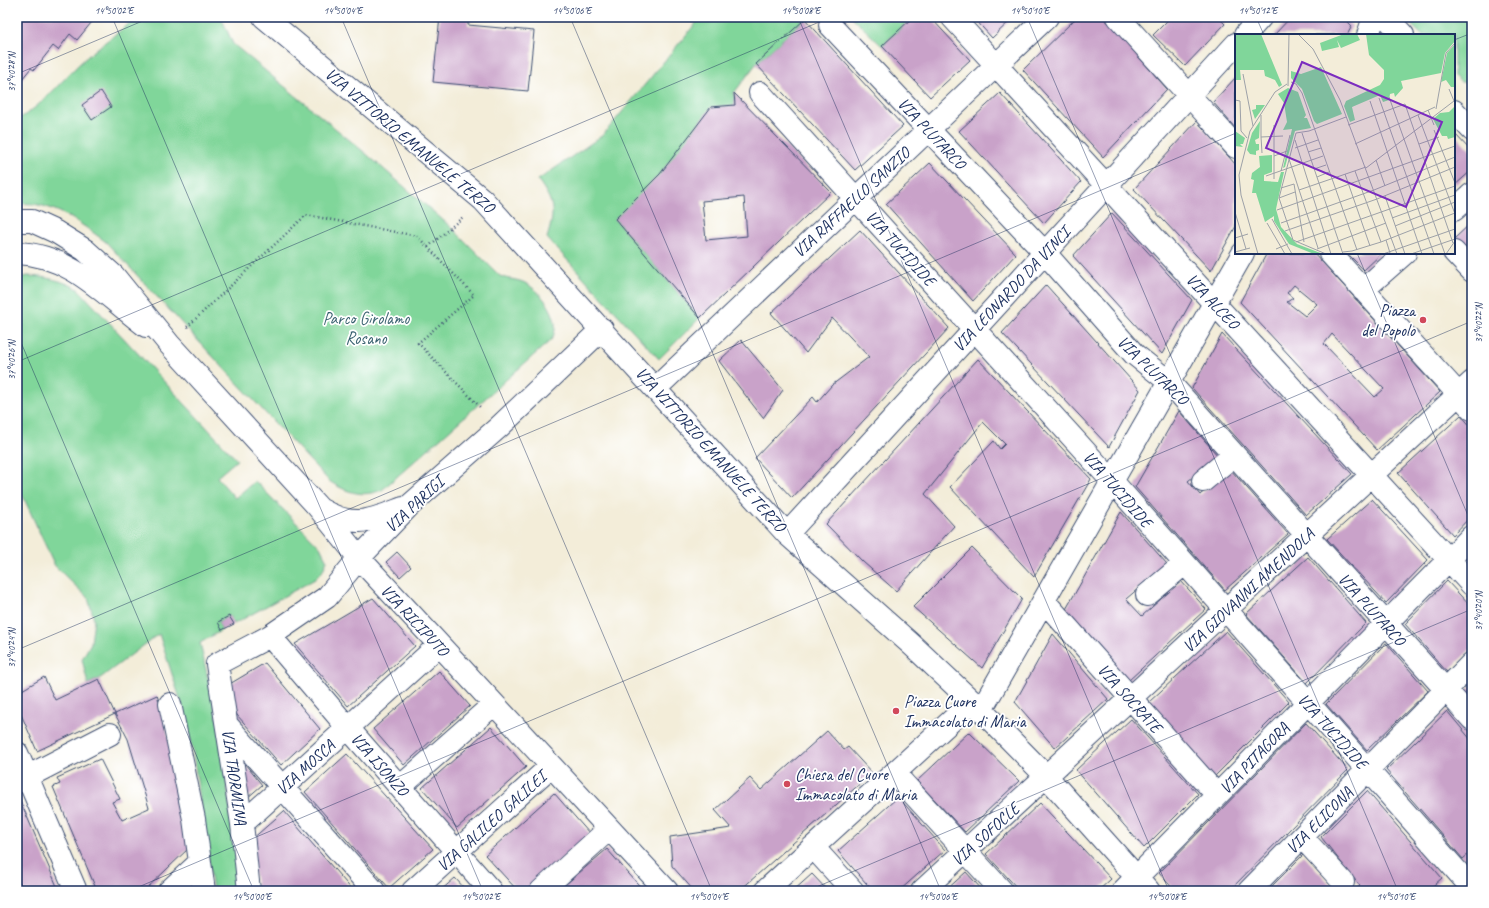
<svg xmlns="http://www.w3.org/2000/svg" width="1489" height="908" viewBox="0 0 1489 908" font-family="Caveat,sans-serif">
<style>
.green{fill:#80d69a;stroke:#4e827c}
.building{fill:#c9a2c9;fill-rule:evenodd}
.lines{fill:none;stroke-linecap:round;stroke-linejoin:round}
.minor-casing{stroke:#3b4c70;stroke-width:24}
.path{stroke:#3b4c70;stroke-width:2.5;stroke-dasharray:1 3;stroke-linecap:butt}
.minor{stroke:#fff;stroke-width:22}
.ticks{fill:none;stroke:#1b2f5e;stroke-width:1;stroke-opacity:0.45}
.poi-dot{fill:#d1495b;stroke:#fff;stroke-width:1.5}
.labels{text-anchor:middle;stroke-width:3.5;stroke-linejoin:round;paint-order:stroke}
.street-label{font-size:17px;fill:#1b2f5e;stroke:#fff}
.poi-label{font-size:17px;fill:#1b2f5e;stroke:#fff;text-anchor:start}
.park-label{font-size:17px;fill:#396170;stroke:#fff}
.inset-road{fill:none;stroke:#9da1a8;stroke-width:1}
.view{fill:#7b2cbf;fill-opacity:0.15;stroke:#7b2cbf;stroke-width:2}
.inset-edge{fill:none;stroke:#1b2f5e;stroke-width:2}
.neatline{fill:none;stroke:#1b2f5e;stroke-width:1.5}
.ticks-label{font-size:10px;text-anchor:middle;fill:#1b2f5e}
</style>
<rect width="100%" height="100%" fill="#fff"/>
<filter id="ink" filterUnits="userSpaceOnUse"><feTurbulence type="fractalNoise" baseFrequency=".025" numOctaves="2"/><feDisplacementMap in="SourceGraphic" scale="8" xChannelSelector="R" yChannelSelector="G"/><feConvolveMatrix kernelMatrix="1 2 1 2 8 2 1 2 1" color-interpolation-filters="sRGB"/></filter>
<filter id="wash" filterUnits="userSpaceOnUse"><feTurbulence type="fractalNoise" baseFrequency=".012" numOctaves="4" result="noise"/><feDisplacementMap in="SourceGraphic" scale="16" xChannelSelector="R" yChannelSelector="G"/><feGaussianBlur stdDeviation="0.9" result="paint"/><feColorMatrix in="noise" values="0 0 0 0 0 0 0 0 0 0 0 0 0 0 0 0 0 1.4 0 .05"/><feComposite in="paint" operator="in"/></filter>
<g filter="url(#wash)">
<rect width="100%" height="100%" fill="#f3edd9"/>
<path class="green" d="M 137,17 L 221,17 L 233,44 L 364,152 L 451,227 L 500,276 C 507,279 513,279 520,281 C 537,286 557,311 555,329 C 555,333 553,337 551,340 L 382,490 C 362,498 346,492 329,481 L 106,242 C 80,223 51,200 17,204 L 17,120 C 45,104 64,77 88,56 C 104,42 121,31 137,17 Z
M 701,17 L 807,17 L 756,64 L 734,93 L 735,105 L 615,219 L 700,318 L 659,359 L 547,238 C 555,211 555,204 538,180 L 603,135 Z
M 852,17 L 913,17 L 882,46 Z
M 1403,17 L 1472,17 L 1472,83 L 1461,82 L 1454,76 L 1454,35 L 1422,35 Z
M 28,276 C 46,277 62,280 78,289 L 237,460 L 217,477 L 235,498 L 255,481 L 320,547 L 327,561 L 322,572 L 315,579 L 234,624 L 229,616 L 218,622 L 222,630 L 200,643 L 219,727 L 241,891 L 213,891 L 193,752 L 182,705 L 159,634 L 99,679 L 88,684 L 82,659 L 91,643 L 94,619 L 88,598 L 55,566 L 22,494 L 17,488 L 17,278 Z"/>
<g id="blocks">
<path class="building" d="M 17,17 L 96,17 L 77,40 L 70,34 L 58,50 L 53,46 L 34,70 L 31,68 L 17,85 Z
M 440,17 L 468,17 L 468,25 L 534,31 L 528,91 L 433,82 Z
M 913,17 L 930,17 L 970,60 L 930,97 L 882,46 Z
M 973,17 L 1014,17 L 992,38 Z
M 1077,17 L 1103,17 L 1167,89 L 1103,157 L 1023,70 Z
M 1171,17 L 1218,17 L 1225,24 L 1185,66 L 1153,35 Z
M 1291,17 L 1343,17 L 1352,26 L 1347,35 L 1274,35 Z
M 805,19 L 903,126 L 855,170 L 756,64 Z
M 1236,77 L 1236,129 L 1213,102 Z
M 101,91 L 111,107 L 92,120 L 82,105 Z
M 734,93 L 831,192 L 700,318 L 615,219 L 660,174 L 711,107 L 735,105 ZM 744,197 L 747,236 L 706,240 L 702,201 Z
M 1000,93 L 1081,182 L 1044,223 L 959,131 Z
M 1197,121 L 1236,165 L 1236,226 L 1211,271 L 1134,189 Z
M 1454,133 L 1472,152 L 1472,170 L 1454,186 Z
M 930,163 L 1016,254 L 973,301 L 886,204 Z
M 1112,213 L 1192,300 L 1162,354 L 1073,256 Z
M 1472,222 L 1472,258 L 1454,239 Z
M 860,230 L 949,328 L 792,498 L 755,458 L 813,397 L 817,402 L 832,385 L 869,357 L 832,318 L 806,353 L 771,313 Z
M 1267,253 L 1314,253 L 1440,392 L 1377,450 L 1240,302 ZM 1294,285 L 1317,304 L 1305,316 L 1287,302 L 1293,298 L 1287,293 ZM 1332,334 L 1384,389 L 1375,397 L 1324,344 Z
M 1347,253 L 1382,253 L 1364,270 Z
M 1046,285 L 1140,390 L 1109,447 L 1002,333 Z
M 1222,334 L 1352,474 L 1306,515 L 1192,388 Z
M 741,340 L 783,390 L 763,418 L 719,361 Z
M 978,359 L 1091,479 L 1034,577 L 950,487 L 994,441 L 1000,449 L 1005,444 L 983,422 L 925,494 L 954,526 L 896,591 L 863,562 L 826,524 Z
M 1179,411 L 1218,456 L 1188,481 L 1200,495 L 1230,469 L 1288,534 L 1225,590 L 1135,487 Z
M 1461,415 L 1472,428 L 1472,515 L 1453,535 L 1398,473 Z
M 1372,499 L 1428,560 L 1386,603 L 1327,539 Z
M 1121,512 L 1167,564 L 1126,599 L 1142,616 L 1181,581 L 1206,609 L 1128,681 L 1065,611 Z
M 972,548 L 1022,599 L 982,668 L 913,607 Z
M 397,552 L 411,567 L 400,577 L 386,562 Z
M 1308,557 L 1366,623 L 1307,683 L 1246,614 Z
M 1447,581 L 1472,608 L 1472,648 L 1447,672 L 1405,624 Z
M 373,598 L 415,646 L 348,706 L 295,644 Z
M 229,616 L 234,624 L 222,630 L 218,622 Z
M 1226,631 L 1289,702 L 1212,779 L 1149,702 Z
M 1053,634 L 1108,699 L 1055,748 L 1015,702 Z
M 1386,643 L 1428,691 L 1367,750 L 1326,704 Z
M 265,663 L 320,729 L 281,765 L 237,715 L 228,685 Z
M 439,671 L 470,706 L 404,765 L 373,729 Z
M 44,677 L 55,700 L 99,679 L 115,714 L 37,751 L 17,705 L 17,693 Z
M 1472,685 L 1472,699 L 1466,692 Z
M 157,695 L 165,721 L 190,847 L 144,891 L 97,891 L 53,787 L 60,784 L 57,778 L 100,759 L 120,799 L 112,802 L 122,820 L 149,808 L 128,739 L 115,714 Z
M 1447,711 L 1472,741 L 1472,851 L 1463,859 L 1386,770 Z
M 1131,719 L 1198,794 L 1144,848 L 1076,770 Z
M 1306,723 L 1348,770 L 1229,891 L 1175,891 L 1159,873 Z
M 491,727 L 526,767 L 457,828 L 422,788 Z
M 827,731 L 844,750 L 848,747 L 872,773 L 739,891 L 694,891 L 672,866 L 670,837 L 731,828 L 715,810 L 750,778 L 761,790 Z
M 969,732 L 1019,781 L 965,832 L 917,781 Z
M 347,754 L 433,849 L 389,888 L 305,792 Z
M 245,764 L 262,785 L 246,799 L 239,770 Z
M 1367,791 L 1442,878 L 1427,891 L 1354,891 L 1360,886 L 1321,837 Z
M 554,793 L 590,834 L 525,891 L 518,891 L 485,855 Z
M 898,797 L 945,850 L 899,891 L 873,891 L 838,851 Z
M 19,798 L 50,870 L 59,891 L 17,891 L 17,800 Z
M 1040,803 L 1111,879 L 1098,891 L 1020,891 L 986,854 Z
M 284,811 L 353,891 L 257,891 L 250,841 Z
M 607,849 L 644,891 L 558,891 Z
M 1303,855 L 1330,884 L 1337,891 L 1273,891 L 1270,888 Z
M 966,872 L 983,891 L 945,891 Z
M 812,874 L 828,891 L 793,891 Z
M 455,878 L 467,891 L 440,891 Z"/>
</g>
</g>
<g filter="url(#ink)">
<use href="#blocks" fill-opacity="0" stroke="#3b4c70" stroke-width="1"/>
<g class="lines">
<g class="minor-casing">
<path id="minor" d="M 264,17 L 483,200 L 787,534 L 912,645 L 981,710 L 1047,777 L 1149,891
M 952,17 L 1472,585
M 1118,17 L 1236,147
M 1386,17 L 1403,35
M 830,25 L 1045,253 L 1134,354 L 1169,382 L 1472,719
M 1245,35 L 1261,17
M 1368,35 L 1374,17
M 760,93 L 1112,481 L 1472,888
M 1454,111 L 1472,130
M 1454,210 L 1472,194
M 17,221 L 32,221 L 56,232 L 85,250 L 114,276 L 169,344 L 318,507 L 359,558 L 667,891
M 1454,252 L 1472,271
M 17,253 C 70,254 107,297 146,326
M 1330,253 L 1472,409
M 1363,290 L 1405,253
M 656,388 L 1047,17
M 1203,481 L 1234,455
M 320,509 C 354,529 369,521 403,508
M 787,534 L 1236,44
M 1147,595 L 1184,564
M 1044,601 L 1217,795
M 270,636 L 348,728 L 491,891
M 170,704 L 194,819 L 204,891
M 981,710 L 1243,253
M 228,726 L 374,891
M 17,753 L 76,891
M 894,773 L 1002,891
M 17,782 L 110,734
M 400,787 L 494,704
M 242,824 L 439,645
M 1302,837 L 1343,882
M 813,847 L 853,891
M 169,891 L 200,862
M 249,891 L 242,824 L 217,664 L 270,636 L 327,597 L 359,558 L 409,506 L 499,427 L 602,329
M 413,891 L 551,766
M 541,891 L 609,829
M 765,891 L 972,702
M 922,891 L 1472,382
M 1123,891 L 1472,536
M 1249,891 L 1472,663"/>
</g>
<path class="path" d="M 428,247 L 463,217
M 187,327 L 306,215 L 417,236 L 474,295 L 418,343 L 481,408"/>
<use href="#minor" class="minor"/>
</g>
</g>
<path class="ticks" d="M 112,17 L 483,891M 341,17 L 712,891M 570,17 L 941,891M 798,17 L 1169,891M 1027,17 L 1398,891M 1256,17 L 1264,35M 1454,40 L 1472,33M 17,74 L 152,17M 1357,253 L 1472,525M 17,333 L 254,891M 17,362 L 831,17M 17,650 L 1236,133M 17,873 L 25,891M 129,891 L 1472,321M 807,891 L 1472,609"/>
<g class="poi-dot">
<circle cx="1423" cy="320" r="4"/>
<circle cx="896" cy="711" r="4"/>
<circle cx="787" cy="784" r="4"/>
</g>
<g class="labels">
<g class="street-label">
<text transform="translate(932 133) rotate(47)" y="6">VIA PLUTARCO</text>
<text transform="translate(410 140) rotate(40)" y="6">VIA VITTORIO EMANUELE TERZO</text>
<text transform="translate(851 202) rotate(-43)" y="6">VIA RAFFAELLO SANZIO</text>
<text transform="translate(901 248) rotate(48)" y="6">VIA TUCIDIDE</text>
<text transform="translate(1011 289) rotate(-47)" y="6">VIA LEONARDO DA VINCI</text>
<text transform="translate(1213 301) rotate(47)" y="6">VIA ALCEO</text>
<text transform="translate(1153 370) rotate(44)" y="6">VIA PLUTARCO</text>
<text transform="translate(711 449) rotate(48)" y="6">VIA VITTORIO EMANUELE TERZO</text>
<text transform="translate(1118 489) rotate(49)" y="6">VIA TUCIDIDE</text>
<text transform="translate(414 504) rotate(-43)" y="6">VIA PARIGI</text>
<text transform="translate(1248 590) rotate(-43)" y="6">VIA GIOVANNI AMENDOLA</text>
<text transform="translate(1372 609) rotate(48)" y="6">VIA PLUTARCO</text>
<text transform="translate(415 620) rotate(47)" y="6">VIA RICIPUTO</text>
<text transform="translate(1130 698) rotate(48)" y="6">VIA SOCRATE</text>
<text transform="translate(1333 731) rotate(48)" y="6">VIA TUCIDIDE</text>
<text transform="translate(1254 758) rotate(-46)" y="6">VIA PITAGORA</text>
<text transform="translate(380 764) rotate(49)" y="6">VIA ISONZO</text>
<text transform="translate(305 767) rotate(-42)" y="6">VIA MOSCA</text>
<text transform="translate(235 777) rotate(82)" y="6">VIA TAORMINA</text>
<text transform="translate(1319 820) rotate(-45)" y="6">VIA ELICONA</text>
<text transform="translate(491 821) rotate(-42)" y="6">VIA GALILEO GALILEI</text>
<text transform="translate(985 834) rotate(-42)" y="6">VIA SOFOCLE</text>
</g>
<g class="poi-label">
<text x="1415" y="316" text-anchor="end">Piazza<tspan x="1415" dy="20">del Popolo</tspan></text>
<text x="904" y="707">Piazza Cuore<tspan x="904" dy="20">Immacolato di Maria</tspan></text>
<text x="795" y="780">Chiesa del Cuore<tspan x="795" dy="20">Immacolato di Maria</tspan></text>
</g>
<g class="park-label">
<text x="366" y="324">Parco Girolamo<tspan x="366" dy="20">Rosano</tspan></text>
</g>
</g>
<g transform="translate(1235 34)">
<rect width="220" height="220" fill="#f3edd9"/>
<path d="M 0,0 L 26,0 L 47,51 L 44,53 L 40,46 L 30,42 L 29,36 L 5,36 L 6,46 L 0,46 ZM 109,0 L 122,0 L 125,6 L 106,14 L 102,6 L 104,13 L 87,17 L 85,9 ZM 131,0 L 220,0 L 220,7 L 210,19 L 206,39 L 166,47 L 168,54 L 160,63 L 159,59 L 155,60 L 154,66 L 148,68 L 145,61 L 117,73 L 120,86 L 115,88 L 109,72 L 111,67 L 145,51 L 149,45 L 149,36 L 134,21 ZM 220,10 L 220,53 L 216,53 L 211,46 L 206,48 L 212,19 ZM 86,33 L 107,80 L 82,90 L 79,87 L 67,55 L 56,44 L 56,37 L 66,40 ZM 53,54 L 63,58 L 71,81 L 69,84 L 72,84 L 76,94 L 60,97 L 50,133 L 48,134 L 57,95 L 48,96 L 52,88 L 49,69 L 43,60 ZM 21,71 L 30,71 L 20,85 L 17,76 L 21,75 ZM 220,72 L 220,103 L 213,105 L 212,102 L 207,102 L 198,85 L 205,79 L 214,78 ZM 25,87 L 24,104 L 20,106 L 21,110 L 24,110 L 24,116 L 21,117 L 21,121 L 15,120 L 12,116 L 17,99 ZM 0,97 L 10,104 L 8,110 L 5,110 L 8,113 L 0,112 ZM 37,121 L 37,138 L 29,141 L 29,147 L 43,148 L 46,138 L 49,138 L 41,175 L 46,193 L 62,210 L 88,220 L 79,220 L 54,210 L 39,187 L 39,182 L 30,188 L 21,159 L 17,159 L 19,146 L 16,145 L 17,139 L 25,133 L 24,122 Z" fill="#80d69a"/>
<path class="inset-road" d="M 63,0 L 78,15 L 105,66 L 162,220M 8,40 L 18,92M 56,48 L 61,50 L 67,59 L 122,216M 53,52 L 54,0M 154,63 L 210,220M 144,64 L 199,220M 0,66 L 5,67 L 6,97 L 12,104M 135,67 L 187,220M 201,75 L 211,19 L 220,9M 193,76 L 199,91M 26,81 L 26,103M 183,81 L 220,180M 39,91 L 39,145M 113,91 L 170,70 L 218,209M 199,96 L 220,149M 67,99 L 108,220M 60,106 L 96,220M 120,110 L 200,73M 184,110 L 204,103M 60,114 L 83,106M 73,118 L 86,114M 27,119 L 26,103 L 48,102M 39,122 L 52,117M 54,125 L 83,214M 141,126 L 150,152M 131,134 L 219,67 L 214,55M 79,135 L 91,131M 46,137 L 55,101M 120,137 L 146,208M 110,140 L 135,212M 31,142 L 88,122M 82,143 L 94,138M 46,154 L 59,150 L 69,208M 64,156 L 131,133M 150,162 L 170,220M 44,164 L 60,158M 42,176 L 220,112M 0,178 L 11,215M 157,184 L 220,161M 37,185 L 57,220M 32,189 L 50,220M 46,189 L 139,156 L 220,123M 160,192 L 220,168M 50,197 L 142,165 L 220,133M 0,204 L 13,200M 151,206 L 155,219M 61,208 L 220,152M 41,215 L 53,210M 82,215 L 151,189M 0,218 L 15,214M 108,218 L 117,217 L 146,208 L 220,179M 23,220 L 6,161 L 4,141 L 15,97 L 40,58 L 52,50M 91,220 L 58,206 L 44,164 L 61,99 L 74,97 L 111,83M 148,220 L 220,195M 176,220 L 220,205M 211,220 L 220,207"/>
<path class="view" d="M 67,28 L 207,88 L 171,173 L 31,114 Z"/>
<rect width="220" height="220" class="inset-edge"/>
</g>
<rect width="1489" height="908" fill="none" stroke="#fff" stroke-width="44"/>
<rect x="22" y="22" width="1445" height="864" class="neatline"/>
<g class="ticks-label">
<text x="114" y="14">14°50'02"E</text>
<text x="343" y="14">14°50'04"E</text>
<text x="572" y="14">14°50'06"E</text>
<text x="801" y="14">14°50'08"E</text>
<text x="1030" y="14">14°50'10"E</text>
<text x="1258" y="14">14°50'12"E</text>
<text transform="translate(11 72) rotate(-90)" y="4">37°40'28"N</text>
<text transform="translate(1478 323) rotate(-90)" y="4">37°40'22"N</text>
<text transform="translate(11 360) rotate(-90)" y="4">37°40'26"N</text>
<text transform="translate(1478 611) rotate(-90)" y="4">37°40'20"N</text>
<text transform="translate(11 648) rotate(-90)" y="4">37°40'24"N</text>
<text x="252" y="900">14°50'00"E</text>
<text x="481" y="900">14°50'02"E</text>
<text x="709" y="900">14°50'04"E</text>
<text x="938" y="900">14°50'06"E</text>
<text x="1167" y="900">14°50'08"E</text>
<text x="1396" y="900">14°50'10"E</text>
</g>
</svg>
